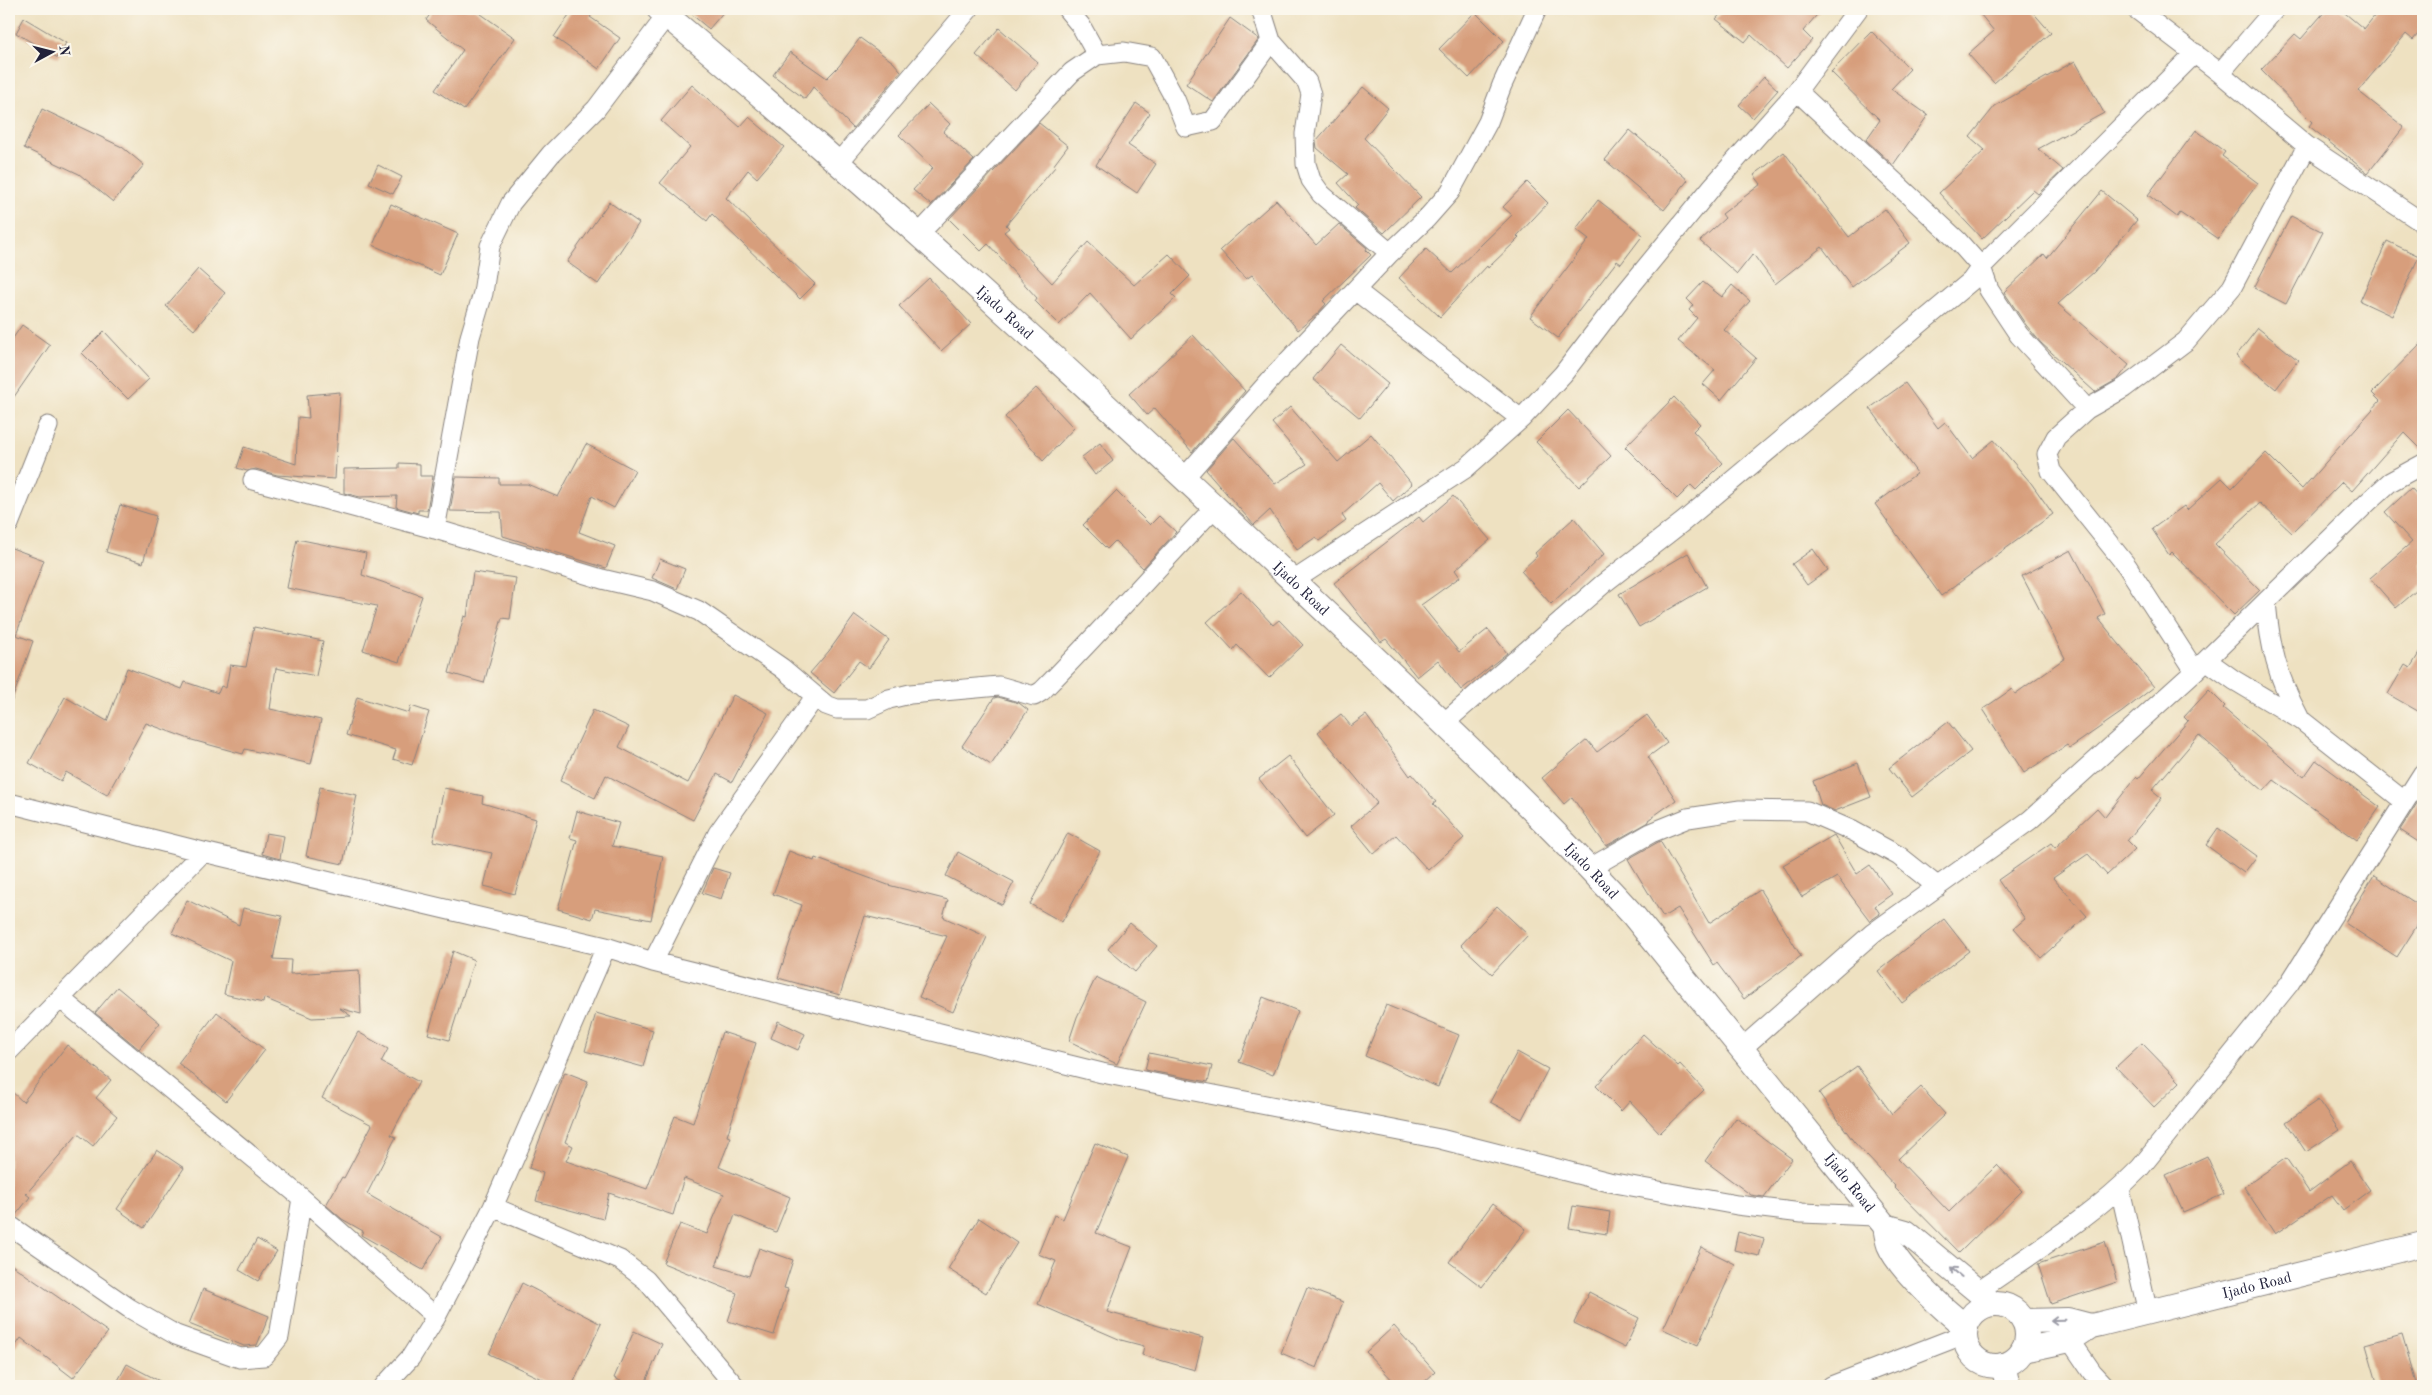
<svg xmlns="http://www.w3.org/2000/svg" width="2432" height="1395" viewBox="0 0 2432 1395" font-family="'Old Standard TT',serif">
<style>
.building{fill:#d79e7c}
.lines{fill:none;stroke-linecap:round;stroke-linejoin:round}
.minor-casing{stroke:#88827e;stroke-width:21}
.tertiary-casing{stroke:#88827e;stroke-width:26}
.minor{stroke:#fff;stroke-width:19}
.tertiary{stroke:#fff;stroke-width:24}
.oneway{stroke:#9c9ca7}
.labels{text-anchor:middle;stroke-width:4.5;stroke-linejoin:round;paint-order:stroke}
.street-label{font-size:15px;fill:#22223b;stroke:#fbf7ec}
</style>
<rect width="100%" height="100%" fill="#fbf7ec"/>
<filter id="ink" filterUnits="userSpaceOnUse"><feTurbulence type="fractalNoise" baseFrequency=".02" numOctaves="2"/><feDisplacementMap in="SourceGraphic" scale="10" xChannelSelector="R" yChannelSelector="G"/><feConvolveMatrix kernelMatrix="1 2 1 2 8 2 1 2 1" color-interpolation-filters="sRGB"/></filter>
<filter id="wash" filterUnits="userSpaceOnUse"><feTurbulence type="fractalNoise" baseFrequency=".0096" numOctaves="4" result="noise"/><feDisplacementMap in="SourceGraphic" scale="20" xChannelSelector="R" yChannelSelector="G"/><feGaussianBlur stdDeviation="1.12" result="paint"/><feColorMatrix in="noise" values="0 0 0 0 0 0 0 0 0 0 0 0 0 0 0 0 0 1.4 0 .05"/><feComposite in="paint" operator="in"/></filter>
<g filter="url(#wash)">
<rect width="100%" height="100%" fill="#eee1c1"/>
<g id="blocks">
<path class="building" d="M 434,9 L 474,9 L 515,38 L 464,110 L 435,90 L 463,50 L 426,20 Z
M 573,9 L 596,9 L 590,17 L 620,38 L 599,69 L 554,37 Z
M 685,9 L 726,9 L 709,29 Z
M 1725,9 L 1822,9 L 1803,31 L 1812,40 L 1787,68 L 1751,35 L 1745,42 L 1716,19 Z
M 1976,9 L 2030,9 L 2051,33 L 1994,83 L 1968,54 L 1994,31 Z
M 2327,9 L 2340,9 L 2364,29 L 2380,9 L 2423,9 L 2423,28 L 2413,40 L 2406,34 L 2358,91 L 2404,127 L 2368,173 L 2309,126 L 2312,122 L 2261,70 L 2295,34 L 2301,39 Z
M 1475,12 L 1504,41 L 1469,78 L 1439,49 Z
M 24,18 L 66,43 L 58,58 L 16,33 Z
M 1230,18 L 1259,39 L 1213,102 L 1186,84 Z
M 999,28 L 1038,62 L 1015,90 L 976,55 Z
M 1871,31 L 1910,69 L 1891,89 L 1928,115 L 1893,165 L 1866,140 L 1880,120 L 1831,72 Z
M 860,38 L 893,62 L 901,71 L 853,128 L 813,87 L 805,99 L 773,75 L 790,52 L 827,78 L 839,66 Z
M 2075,61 L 2104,113 L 2038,149 L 2063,170 L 2038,194 L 2033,190 L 1982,239 L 1939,193 L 1985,150 L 1970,137 L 1995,106 Z
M 1764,77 L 1778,90 L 1753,118 L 1739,105 Z
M 692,85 L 740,127 L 749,117 L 784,147 L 757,178 L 748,170 L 726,198 L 815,284 L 800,299 L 712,214 L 707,221 L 660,183 L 690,147 L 661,121 Z
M 1363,87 L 1388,108 L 1364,138 L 1421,197 L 1384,233 L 1355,208 L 1358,205 L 1338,183 L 1348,174 L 1317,148 L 1316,141 Z
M 1136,103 L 1150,113 L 1128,145 L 1156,164 L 1137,193 L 1096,165 Z
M 929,104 L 950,124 L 943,132 L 974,160 L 931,205 L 913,190 L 933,168 L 899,135 Z
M 42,109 L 122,147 L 144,165 L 113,202 L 79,174 L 24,148 Z
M 1039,123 L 1068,146 L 1053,166 L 1055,167 L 1006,225 L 1009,228 L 1004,232 L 1052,283 L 1088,242 L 1134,285 L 1169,254 L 1190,276 L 1172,294 L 1176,298 L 1131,339 L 1090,293 L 1059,325 L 1035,301 L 1037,298 L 988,244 L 981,251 L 949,219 Z
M 1630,130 L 1688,180 L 1664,210 L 1605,160 Z
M 2196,130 L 2225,152 L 2222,156 L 2258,183 L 2218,239 L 2180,213 L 2177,217 L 2148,195 Z
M 1784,152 L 1849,237 L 1885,209 L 1910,243 L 1852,287 L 1822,247 L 1775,284 L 1753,254 L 1737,274 L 1700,241 L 1725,218 L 1722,214 L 1761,184 L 1754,175 Z
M 378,165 L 402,177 L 393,194 L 369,183 Z
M 1527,182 L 1548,203 L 1517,236 L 1519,238 L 1488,268 L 1487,266 L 1440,317 L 1399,278 L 1426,249 L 1452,273 L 1512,215 L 1503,207 Z
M 2102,191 L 2137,220 L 2094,272 L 2058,304 L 2129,365 L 2118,379 L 2095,392 L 2041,343 L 2026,325 L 2004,292 L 2044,254 L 2047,258 Z
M 1276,200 L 1316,245 L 1339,224 L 1367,248 L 1366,250 L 1371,255 L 1323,301 L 1326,304 L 1317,314 L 1298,330 L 1252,275 L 1246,279 L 1220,250 Z
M 1598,200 L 1643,235 L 1621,264 L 1617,261 L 1558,338 L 1530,317 L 1589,239 L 1576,229 Z
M 609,202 L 639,223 L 598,284 L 567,262 Z
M 391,204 L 458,234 L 440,275 L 373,245 Z
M 2291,216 L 2323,232 L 2286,304 L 2254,288 Z
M 2387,241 L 2419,256 L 2392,316 L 2360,301 Z
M 198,269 L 225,293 L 194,330 L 166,306 Z
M 929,278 L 971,324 L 941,351 L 899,306 Z
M 1703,282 L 1722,297 L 1732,285 L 1750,301 L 1724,330 L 1756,358 L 1721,400 L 1703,384 L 1715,370 L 1678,341 L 1697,318 L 1689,310 L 1693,305 L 1687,299 Z
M 22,325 L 50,345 L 9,404 L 9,344 Z
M 2258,328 L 2298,360 L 2276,389 L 2236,356 Z
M 104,331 L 149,379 L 128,399 L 82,353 Z
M 1193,335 L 1245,391 L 1192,452 L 1155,408 L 1147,415 L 1129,394 Z
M 2423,341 L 2423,451 L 2404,432 L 2352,491 L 2342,482 L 2292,533 L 2260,503 L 2215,544 L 2260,590 L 2234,615 L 2172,552 L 2169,555 L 2152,529 L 2184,506 L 2187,510 L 2222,478 L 2232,488 L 2266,453 L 2302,489 L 2380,401 L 2372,393 Z
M 1341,345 L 1388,384 L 1360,418 L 1313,379 Z
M 1905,383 L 1938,428 L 1945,422 L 1972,458 L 1994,440 L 2031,483 L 2053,514 L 1941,596 L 1875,504 L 1917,473 L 1870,408 Z
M 1036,388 L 1074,428 L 1043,461 L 1005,417 Z
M 340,392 L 335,479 L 277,475 L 256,469 L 247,471 L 237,468 L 244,447 L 296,464 L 298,417 L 309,418 L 307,395 Z
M 1674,397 L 1700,424 L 1693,431 L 1723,463 L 1696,490 L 1691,485 L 1677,499 L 1625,447 Z
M 1290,407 L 1338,462 L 1371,434 L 1412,484 L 1393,501 L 1378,483 L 1342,515 L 1346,521 L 1319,541 L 1316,537 L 1297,550 L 1270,510 L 1254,525 L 1206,470 L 1234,438 L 1275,484 L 1307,464 L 1272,423 Z
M 1568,410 L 1611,456 L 1579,487 L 1536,442 Z
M 1100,443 L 1113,461 L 1095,475 L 1082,457 Z
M 586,444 L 635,470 L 614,508 L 592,496 L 579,532 L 615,546 L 606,568 L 503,536 L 501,512 L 450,511 L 456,477 L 499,478 L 499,484 L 527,484 L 558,497 Z
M 399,463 L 420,464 L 420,476 L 433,476 L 427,510 L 418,510 L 418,513 L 396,507 L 397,496 L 360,497 L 344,493 L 344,469 L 399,468 Z
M 2411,488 L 2423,501 L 2423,585 L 2396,608 L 2370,578 L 2412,542 L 2385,512 Z
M 1116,491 L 1150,525 L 1159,516 L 1176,532 L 1143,568 L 1115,541 L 1107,549 L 1083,525 Z
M 1453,496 L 1490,540 L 1455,570 L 1460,577 L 1421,605 L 1459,652 L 1488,629 L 1507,653 L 1461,690 L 1438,660 L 1417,677 L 1386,639 L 1381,642 L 1334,583 L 1419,517 L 1423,522 Z
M 120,505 L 156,516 L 143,563 L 106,552 Z
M 1574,518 L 1604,554 L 1551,604 L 1521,571 L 1537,556 L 1535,553 Z
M 297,539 L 366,553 L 362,575 L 422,596 L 399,662 L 363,650 L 377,606 L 287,588 Z
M 9,547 L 44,560 L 16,635 L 33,641 L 11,703 L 9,703 Z
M 1813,549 L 1828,570 L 1807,585 L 1792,564 Z
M 2071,550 L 2105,614 L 2098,618 L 2154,687 L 2122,712 L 2070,748 L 2067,745 L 2024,773 L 1983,709 L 2012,689 L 2015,694 L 2065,658 L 2022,576 Z
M 1688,553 L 1707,587 L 1639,627 L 1619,594 Z
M 660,559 L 685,569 L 677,589 L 652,578 Z
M 473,572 L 516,578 L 510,619 L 502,618 L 484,683 L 449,673 L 464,616 L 467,617 Z
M 1241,591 L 1273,625 L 1279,620 L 1303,645 L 1269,678 L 1237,645 L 1233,650 L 1207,622 Z
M 855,615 L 889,640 L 869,668 L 859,661 L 834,693 L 810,673 L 829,651 Z
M 254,627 L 323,641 L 316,676 L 276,668 L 270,709 L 321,720 L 311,764 L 245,749 L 243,754 L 192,740 L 146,723 L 107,795 L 66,772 L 61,781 L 29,763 L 65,697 L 107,721 L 127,668 L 182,689 L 185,682 L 218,693 L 221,686 L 226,688 L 230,665 L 246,667 Z
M 2423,647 L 2423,714 L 2388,694 L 2405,665 L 2410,668 Z
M 2209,690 L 2225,706 L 2223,708 L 2304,777 L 2316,760 L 2380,807 L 2357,840 L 2274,780 L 2264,791 L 2199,735 L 2152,790 L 2162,798 L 2127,841 L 2135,849 L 2107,875 L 2088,854 L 2053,878 L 2087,916 L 2041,958 L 2014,928 L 2025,919 L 1998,880 L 2051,843 L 2055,848 L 2097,808 L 2105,817 L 2136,777 L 2138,779 L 2188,721 L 2184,717 Z
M 733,695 L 768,713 L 732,782 L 717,774 L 693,820 L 606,775 L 595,798 L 560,781 L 593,710 L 629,727 L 619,747 L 688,783 Z
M 357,697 L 409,713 L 411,706 L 429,712 L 412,765 L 393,759 L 396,750 L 346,735 Z
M 998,697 L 1019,703 L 1028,710 L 991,765 L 962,746 L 994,698 Z
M 1341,714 L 1351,726 L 1366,715 L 1410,776 L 1412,774 L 1436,802 L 1433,804 L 1464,838 L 1428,870 L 1396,835 L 1374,854 L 1351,826 L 1377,803 L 1318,732 Z
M 1647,715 L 1667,743 L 1648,757 L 1676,800 L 1648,820 L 1649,822 L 1606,846 L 1572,797 L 1564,804 L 1542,778 L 1587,740 L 1597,752 Z
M 1948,722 L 1971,751 L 1912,797 L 1889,768 Z
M 1288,756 L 1334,815 L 1305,838 L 1259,779 Z
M 1858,763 L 1871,797 L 1835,811 L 1821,805 L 1813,781 Z
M 320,787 L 357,795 L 343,864 L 306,856 Z
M 444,788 L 483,796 L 482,803 L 536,819 L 515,894 L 484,886 L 492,853 L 433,841 Z
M 2423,794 L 2423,845 L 2400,830 Z
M 577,811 L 619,823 L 612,846 L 663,856 L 651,920 L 595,909 L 592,919 L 558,909 L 577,840 L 570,838 Z
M 2218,828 L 2257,856 L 2244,873 L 2206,845 Z
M 266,833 L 284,836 L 280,859 L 262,854 Z
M 1068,833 L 1100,851 L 1062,922 L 1030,904 Z
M 1834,835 L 1857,874 L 1870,865 L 1892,894 L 1875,906 L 1880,914 L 1870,921 L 1837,877 L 1802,897 L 1783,865 Z
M 1660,841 L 1709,923 L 1760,890 L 1801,956 L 1744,999 L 1717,963 L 1714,965 L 1678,908 L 1663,917 L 1628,859 Z
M 789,851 L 814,861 L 815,858 L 888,885 L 948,900 L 943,917 L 987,937 L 953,1012 L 919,997 L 947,936 L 865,916 L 840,995 L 778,978 L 802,905 L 773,894 Z
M 958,852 L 1014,882 L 1002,905 L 946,876 Z
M 713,868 L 730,873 L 721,899 L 702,893 Z
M 2374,876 L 2423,908 L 2423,916 L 2397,957 L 2345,923 Z
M 187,900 L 239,925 L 243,908 L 282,916 L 273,959 L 291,960 L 290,974 L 359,970 L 361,1014 L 339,1008 L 351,1016 L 312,1018 L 264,998 L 263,1003 L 224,994 L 231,961 L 172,933 Z
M 1497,906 L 1528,935 L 1492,974 L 1461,945 Z
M 1944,919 L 1969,951 L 1902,1003 L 1878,971 Z
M 1130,923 L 1157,946 L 1135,972 L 1108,949 Z
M 453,951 L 474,960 L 449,1040 L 428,1034 Z
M 1096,977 L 1146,1002 L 1117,1064 L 1069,1041 L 1077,1017 Z
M 117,987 L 160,1023 L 139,1049 L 95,1013 Z
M 1263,997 L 1298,1011 L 1273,1075 L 1239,1062 Z
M 1386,1005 L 1459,1035 L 1438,1087 L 1365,1056 Z
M 217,1012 L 265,1050 L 226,1101 L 178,1063 Z
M 596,1013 L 653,1030 L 643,1067 L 585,1051 Z
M 778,1021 L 805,1034 L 798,1050 L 771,1038 Z
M 358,1032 L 388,1049 L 381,1062 L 419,1082 L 391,1135 L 396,1137 L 367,1194 L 442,1237 L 423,1270 L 361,1235 L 363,1231 L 342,1219 L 326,1205 L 342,1177 L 344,1178 L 372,1125 L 322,1098 Z
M 722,1032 L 756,1043 L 727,1136 L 731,1137 L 719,1167 L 790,1197 L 776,1232 L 735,1215 L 716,1266 L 749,1276 L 759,1248 L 793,1260 L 784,1288 L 788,1289 L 774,1335 L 728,1321 L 737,1293 L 663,1263 L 680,1224 L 707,1234 L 724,1194 L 684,1178 L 673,1215 L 609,1193 L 603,1219 L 536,1201 L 543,1173 L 529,1168 L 565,1072 L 588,1081 L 565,1142 L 573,1146 L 566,1161 L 647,1189 L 675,1116 L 693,1123 Z
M 1643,1034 L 1678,1066 L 1680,1064 L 1704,1090 L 1660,1133 L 1630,1101 L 1621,1111 L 1596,1086 Z
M 2142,1043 L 2180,1082 L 2154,1107 L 2116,1067 Z
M 67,1045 L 111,1080 L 96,1098 L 117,1116 L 93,1146 L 78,1134 L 26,1194 L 30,1197 L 15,1216 L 9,1214 L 9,1089 L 23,1102 Z
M 1517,1052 L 1548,1069 L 1522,1119 L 1490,1102 Z
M 1149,1053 L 1212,1066 L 1208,1082 L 1145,1070 Z
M 1857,1066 L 1892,1114 L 1921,1087 L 1945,1114 L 1898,1159 L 1949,1212 L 1997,1165 L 2022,1191 L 1959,1253 L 1894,1187 L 1895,1186 L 1854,1142 L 1819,1093 Z
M 2318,1100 L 2339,1130 L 2306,1152 L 2286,1122 Z
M 1736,1118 L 1792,1159 L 1764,1197 L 1751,1195 L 1705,1161 Z
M 1095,1143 L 1128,1157 L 1096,1233 L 1132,1247 L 1107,1312 L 1203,1338 L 1195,1370 L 1142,1355 L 1144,1346 L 1121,1340 L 1038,1304 L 1056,1261 L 1038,1254 L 1054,1215 L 1063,1219 Z
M 157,1150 L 184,1168 L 144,1228 L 117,1209 Z
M 2207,1156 L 2224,1194 L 2183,1212 L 2166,1175 Z
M 2286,1158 L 2309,1192 L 2350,1161 L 2370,1190 L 2343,1210 L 2332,1195 L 2275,1234 L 2244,1187 Z
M 1493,1203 L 1526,1229 L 1482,1287 L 1449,1262 Z
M 1573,1206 L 1610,1212 L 1607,1234 L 1569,1228 Z
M 979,1218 L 1017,1243 L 986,1293 L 948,1269 Z
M 1738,1232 L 1764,1239 L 1759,1256 L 1734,1250 Z
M 257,1239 L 277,1251 L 258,1281 L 239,1270 Z
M 2105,1242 L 2117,1282 L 2051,1304 L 2038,1264 Z
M 1701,1247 L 1735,1264 L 1698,1345 L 1663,1329 Z
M 9,1263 L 108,1332 L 73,1378 L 21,1338 L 9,1356 Z
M 522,1283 L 601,1324 L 572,1386 L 556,1386 L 489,1354 Z
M 1307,1288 L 1343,1302 L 1317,1368 L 1281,1353 Z
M 203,1289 L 269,1316 L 257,1345 L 244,1346 L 189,1324 Z
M 1589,1292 L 1639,1318 L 1625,1348 L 1574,1323 Z
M 1394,1326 L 1435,1372 L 1420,1386 L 1398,1386 L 1366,1352 Z
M 634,1331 L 662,1344 L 644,1386 L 632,1386 L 614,1378 Z
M 2402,1334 L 2417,1386 L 2378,1386 L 2366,1344 Z
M 127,1364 L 169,1386 L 115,1386 Z"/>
</g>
</g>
<g filter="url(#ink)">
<use href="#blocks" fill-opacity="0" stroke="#88827e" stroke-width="1"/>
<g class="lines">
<g class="minor-casing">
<path id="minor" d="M 1067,9 L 1081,26 L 1097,55
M 1261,9 L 1271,41 L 1307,82 L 1311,94 L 1305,134 L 1306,164 L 1311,180 L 1321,194 L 1390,253
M 2136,9 L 2220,73 L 2307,146 L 2423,223
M 2220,73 L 2275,9
M 1797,91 L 1958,241 L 1981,267 L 1989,290 L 2019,335 L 2087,409
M 839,162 L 969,9
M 919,234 L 1072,72 L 1097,55 L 1124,52 L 1152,57 L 1175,99 L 1186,127 L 1213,121 L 1271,41
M 1355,290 L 1521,419
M 1184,478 L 1272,378 L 1390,253 L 1427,218 L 1450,192 L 1488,122 L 1502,85 L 1537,9
M 253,480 L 435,529 L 602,579 L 653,591 L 699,611 L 782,668 L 826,705 L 837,709 L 867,709 L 889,699 L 910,694 L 999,686 L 1034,696 L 1042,691 C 1101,631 1157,568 1215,507
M 9,524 L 48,426
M 435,529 L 470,337 L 483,293 L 490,246 L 511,203 L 551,154 L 596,109 L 667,15
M 1293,581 L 1466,468 L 1521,419 L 1563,374 L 1625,293 L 1712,187 L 1797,91 L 1858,9
M 2266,602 C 2270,647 2277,676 2299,717
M 2206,660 L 2234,680 L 2301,720 L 2404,801
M 2195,671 L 2127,566 L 2051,471 L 2047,454 L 2056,437 L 2087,409 L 2124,388 L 2186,341 L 2232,287 L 2307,146
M 1444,723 L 1603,584 L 1684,521 L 1971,281 L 1981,267 L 2195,53
M 9,803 L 203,852 L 606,947 L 653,962 L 1102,1073 L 1440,1139 L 1609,1182 L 1737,1205 L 1802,1213 L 1875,1216
M 1590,868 L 1651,833 L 1688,818 L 1740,810 L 1807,811 L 1853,831 L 1899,856 L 1938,887
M 653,962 L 718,833 L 815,697
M 61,999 L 302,1198 L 436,1317
M 1741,1049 L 1873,933 L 2030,820 L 2195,671 L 2368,502 L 2390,482 L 2423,464
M 9,1051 L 203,852
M 2120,1189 L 2148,1313
M 493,1207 L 620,1260 L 646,1280 L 735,1386
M 9,1225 L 129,1308 L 176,1335 L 240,1358 L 264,1356 L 279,1337 L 302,1198
M 1978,1291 C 2034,1252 2092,1217 2140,1168 L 2289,984 L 2423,773
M 2070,1340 L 2092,1372 L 2105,1386
M 384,1386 L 411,1357 L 436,1317 L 493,1207 L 606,947
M 1831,1386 L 1965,1334"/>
</g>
<g class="tertiary-casing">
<g id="tertiary">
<path id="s1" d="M 659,9 C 869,185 1071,371 1270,559 C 1393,676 1519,790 1633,915 L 1885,1226 C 1886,1232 1887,1239 1889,1245 C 1899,1269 1945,1311 1966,1327"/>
<path d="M 1885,1226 L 1906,1232 L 1993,1304"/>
<circle cx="1996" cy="1335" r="31"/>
<path d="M 2024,1321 L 2068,1320 L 2091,1326"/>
<path id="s2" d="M 2023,1350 L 2070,1340 L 2091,1326 L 2100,1324 L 2423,1244"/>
<path d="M 2003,1365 L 2008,1386"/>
</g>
</g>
<use href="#minor" class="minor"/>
<use href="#tertiary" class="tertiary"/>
</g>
<defs><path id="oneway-shaft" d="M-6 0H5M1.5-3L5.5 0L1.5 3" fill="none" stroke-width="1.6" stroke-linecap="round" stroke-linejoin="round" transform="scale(1.25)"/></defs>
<g class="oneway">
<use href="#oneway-shaft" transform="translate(1956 1272) rotate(-139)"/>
<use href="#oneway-shaft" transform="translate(2058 1320) rotate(179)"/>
</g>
</g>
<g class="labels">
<g class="street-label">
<text dy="5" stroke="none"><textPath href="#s1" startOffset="460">Ijado Road</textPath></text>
<text dy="5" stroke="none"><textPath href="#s1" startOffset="865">Ijado Road</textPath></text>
<text dy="5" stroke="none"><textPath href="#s1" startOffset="1270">Ijado Road</textPath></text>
<text dy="5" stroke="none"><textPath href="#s1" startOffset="1675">Ijado Road</textPath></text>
<text dy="5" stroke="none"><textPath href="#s2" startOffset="244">Ijado Road</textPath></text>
</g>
</g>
<rect width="2432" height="1395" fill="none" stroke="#fbf7ec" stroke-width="30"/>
<g transform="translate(52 52) rotate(83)" stroke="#fbf7ec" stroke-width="4" paint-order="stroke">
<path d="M0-4L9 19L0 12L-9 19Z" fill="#22223b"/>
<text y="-8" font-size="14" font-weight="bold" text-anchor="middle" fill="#22223b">N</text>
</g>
</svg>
